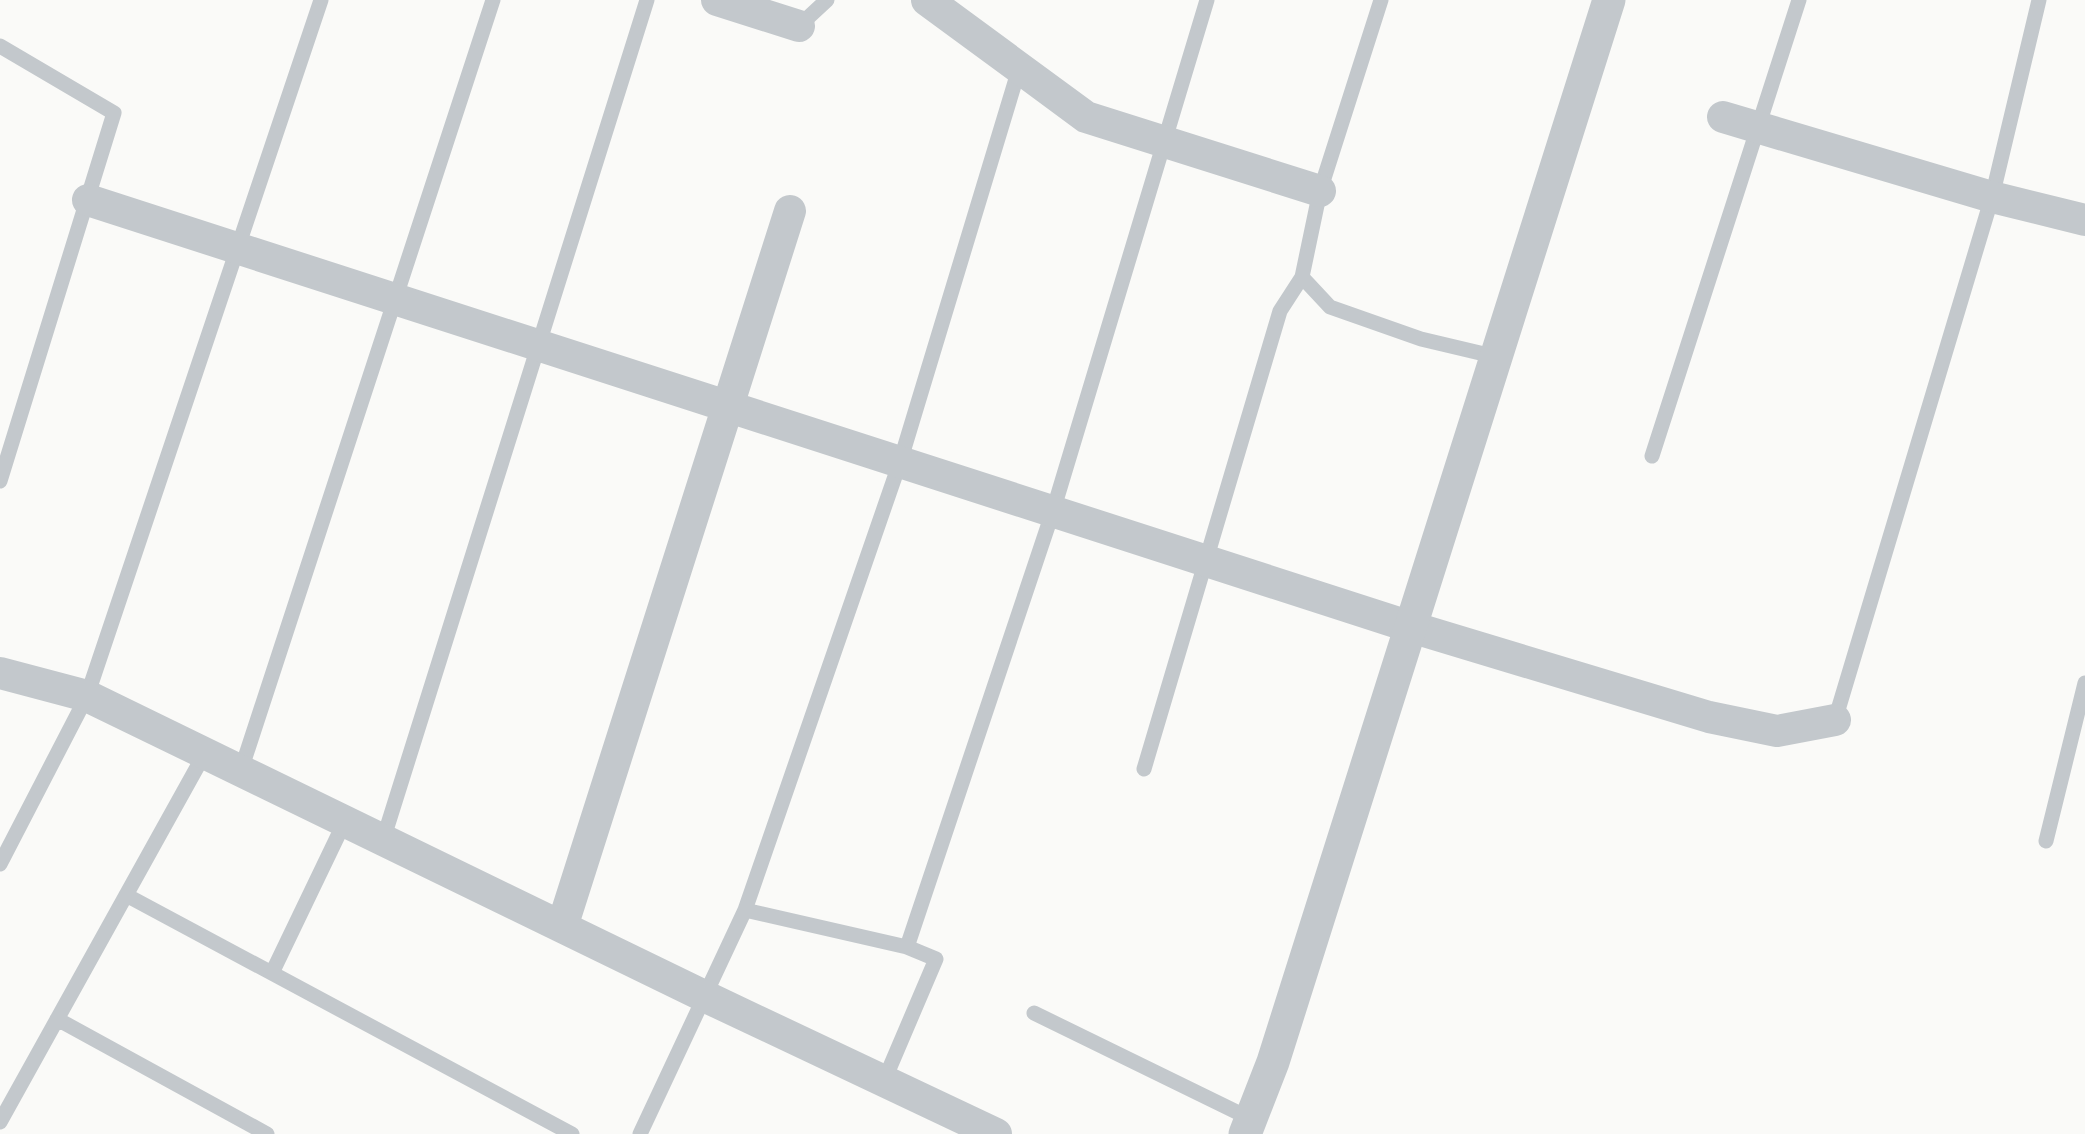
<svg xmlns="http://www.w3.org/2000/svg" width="2085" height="1134" viewBox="0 0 2085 1134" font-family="'IBM Plex Sans',sans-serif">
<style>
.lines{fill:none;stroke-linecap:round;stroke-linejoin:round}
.service{stroke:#c3c8cc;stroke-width:15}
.minor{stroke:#c3c8cc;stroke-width:32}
.tertiary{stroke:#c3c8cc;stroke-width:33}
</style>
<rect width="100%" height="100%" fill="#fafaf8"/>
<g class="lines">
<path class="service" d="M 1381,0 L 1320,191 L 1302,277 L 1330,307 L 1421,339 L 1497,357
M 799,26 L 827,0
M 0,46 L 114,113 L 0,481
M 1652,456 L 1799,0
M 1835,720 L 1992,197 L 2039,0
M 1144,769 L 1280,311 L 1302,277
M 241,770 L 493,0
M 383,840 L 647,0
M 2046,841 L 2085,683
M 0,864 L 87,696 L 321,0
M 126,895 L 572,1134
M 745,910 L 907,947 L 936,959 L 884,1081
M 907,947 L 1053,511 L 1207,0
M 272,973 L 345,821
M 1034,1013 L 1251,1119
M 57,1019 L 267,1134
M 0,1122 L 205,753
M 640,1134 L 745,910 L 900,462 L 1019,69"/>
<path class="minor" d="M 717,0 L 799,26
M 927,0 L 1086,117 L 1320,191
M 1723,117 L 1992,197 L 2085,220
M 88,200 L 1411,627 L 1709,717 L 1777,731 L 1835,720
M 0,673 L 87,696 L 704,996 L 996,1134
M 562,927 L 790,211"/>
<path class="tertiary" d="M 1245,1134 L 1273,1062 L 1609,0"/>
</g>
</svg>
